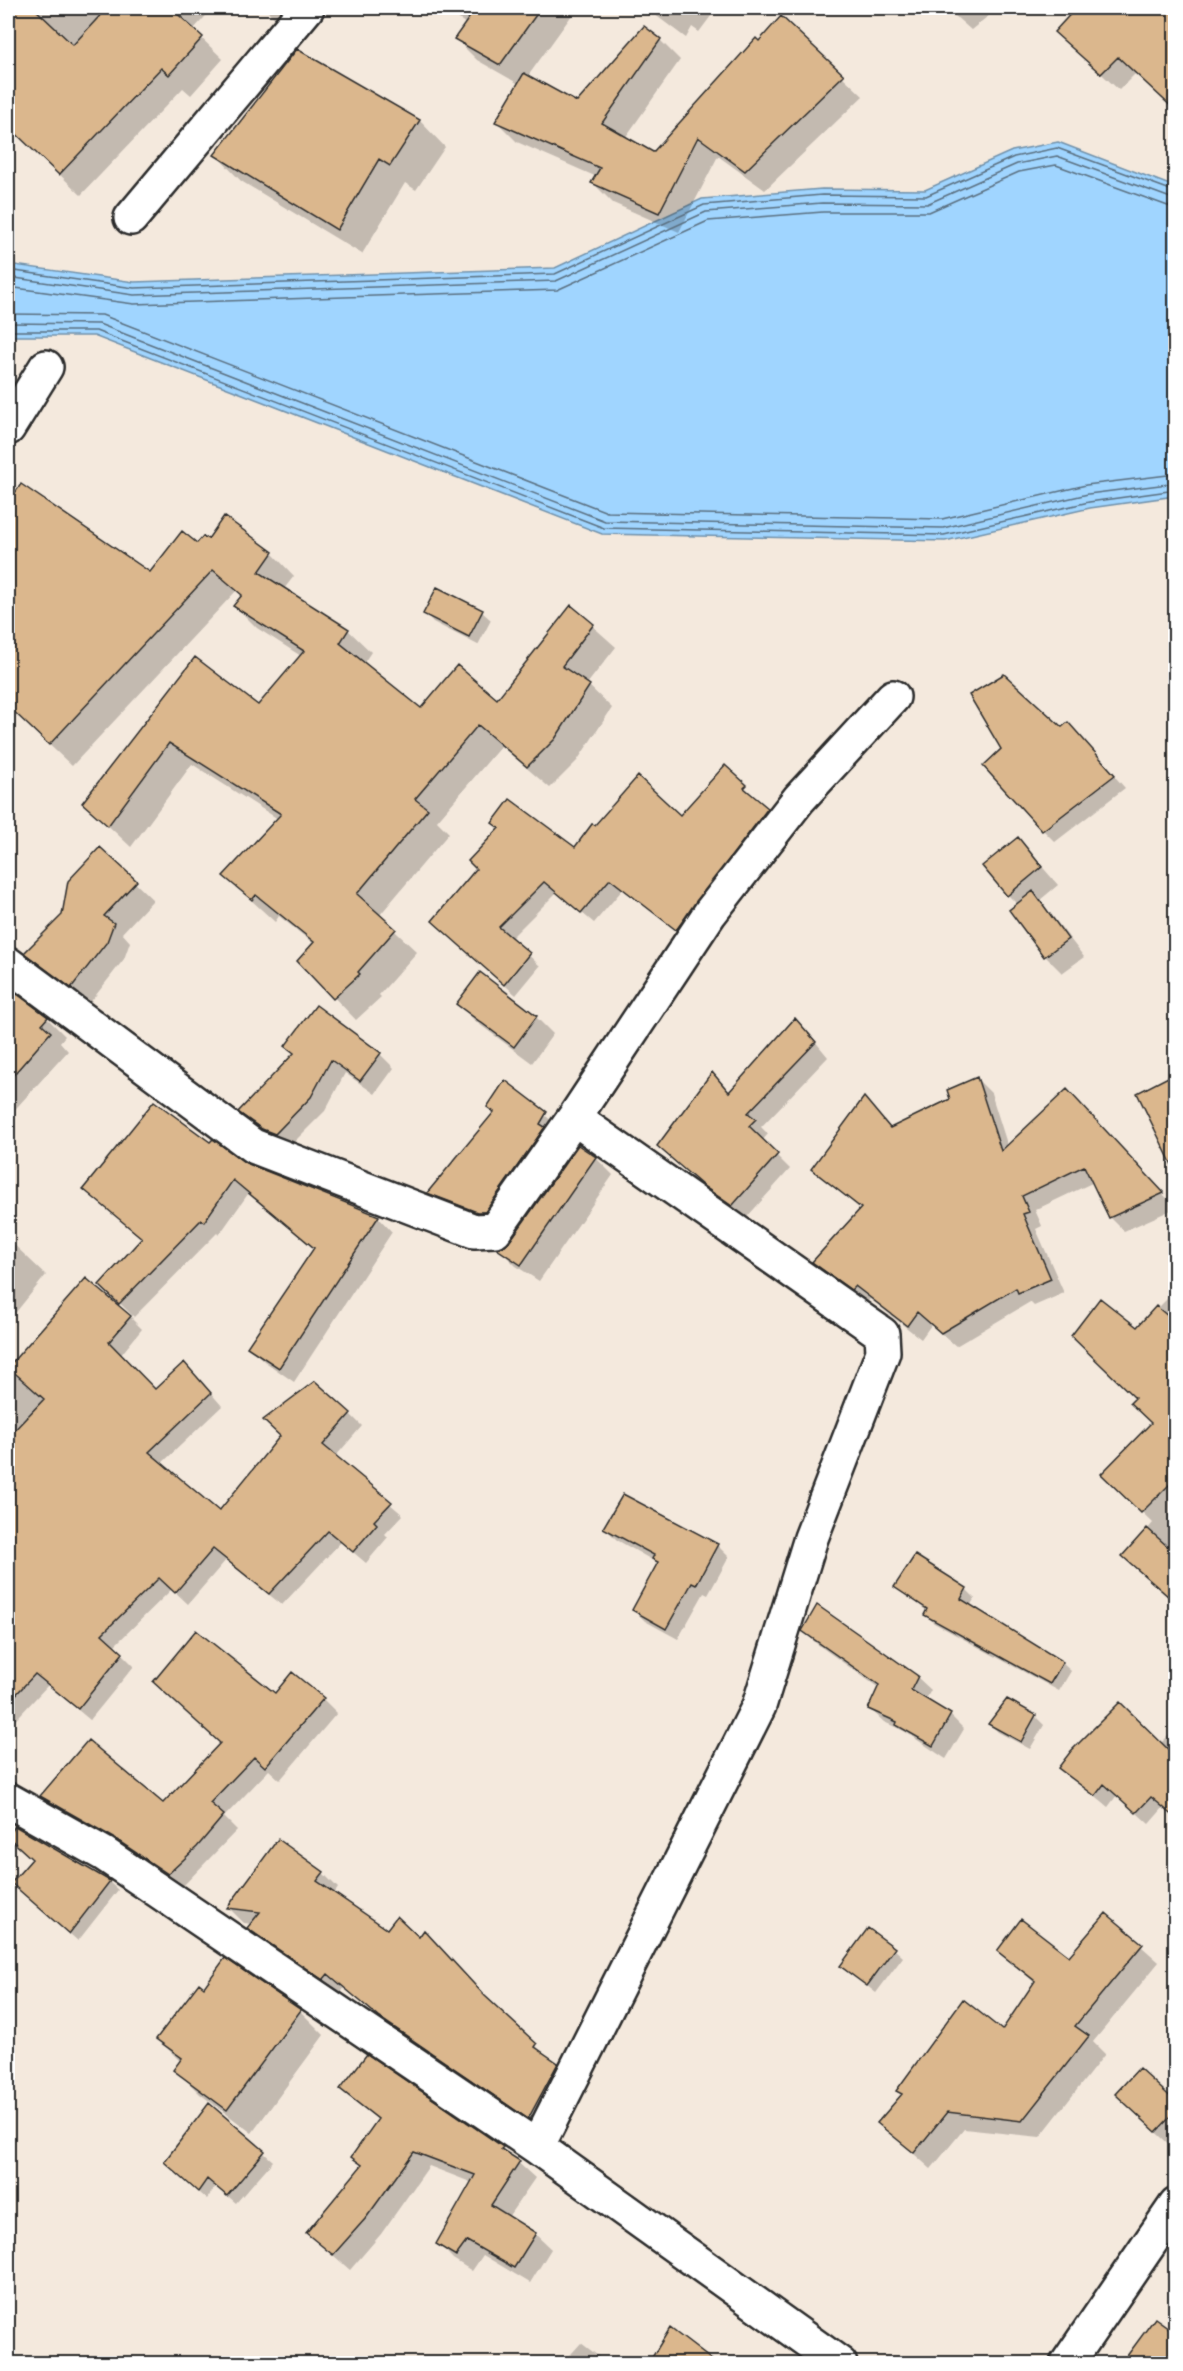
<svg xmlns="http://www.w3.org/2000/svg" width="1183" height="2371" viewBox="0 0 1183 2371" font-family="Kalam,sans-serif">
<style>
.water{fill:#a0d5ff;stroke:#7191aa;stroke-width:1.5}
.shadow{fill:#0003}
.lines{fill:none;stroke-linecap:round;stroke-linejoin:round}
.shore{stroke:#5a6f80;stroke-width:1.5}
.building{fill:#dbb78d;stroke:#2b2b2b;stroke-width:1.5}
.street-casing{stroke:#2b2b2b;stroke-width:38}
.street{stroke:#fff;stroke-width:33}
</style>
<rect width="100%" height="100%" fill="#f4e9dd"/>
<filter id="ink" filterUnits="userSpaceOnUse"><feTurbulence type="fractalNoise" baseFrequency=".0167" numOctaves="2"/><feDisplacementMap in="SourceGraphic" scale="12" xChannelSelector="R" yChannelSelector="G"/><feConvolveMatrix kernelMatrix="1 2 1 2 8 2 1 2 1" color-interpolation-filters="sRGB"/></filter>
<g filter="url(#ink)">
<path class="water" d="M 1058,142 L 1175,187 L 1175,496 L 1090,508 L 945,541 L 602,534 L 94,336 L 8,336 L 8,264 L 134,282 L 555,268 L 702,199 L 822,189 L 925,190 L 1012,151 Z"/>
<path class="shadow" d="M 8,8 L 213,8 L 193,30 L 223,59 L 191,95 L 183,88 L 81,195 L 8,125 Z
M 264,8 L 323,8 L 296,38 Z
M 444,8 L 577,8 L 528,76 L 577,104 L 660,40 L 680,60 L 625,138 L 653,154 L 781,18 L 863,96 L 765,190 L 718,156 L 679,232 L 613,203 L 593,183 L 597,177 L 517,142 L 497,122 L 519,84 L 477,60 L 456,39 L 466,24 Z
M 646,8 L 717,8 L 699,32 L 692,27 L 686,38 Z
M 946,8 L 998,8 L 971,30 Z
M 1076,8 L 1176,8 L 1176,110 L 1136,73 L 1119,90 L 1056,32 Z
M 298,51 L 420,121 L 445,147 L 416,190 L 405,183 L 362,254 L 241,181 L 216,155 Z
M 24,488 L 151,574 L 208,541 L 225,518 L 272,553 L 294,576 L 284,589 L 348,630 L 371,652 L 363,664 L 421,710 L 497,701 L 571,607 L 616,647 L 587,684 L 612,708 L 577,761 L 550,788 L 501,746 L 437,821 L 449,833 L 379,916 L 417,952 L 379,995 L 381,997 L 356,1020 L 299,961 L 314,944 L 279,916 L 275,922 L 225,876 L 278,819 L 192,764 L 131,847 L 84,803 L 195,659 L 258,707 L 301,656 L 257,628 L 235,606 L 243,596 L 236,591 L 72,766 L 41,737 L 28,659 L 8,641 L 8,510 Z
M 438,589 L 482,612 L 491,620 L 478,645 L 433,622 L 425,613 Z
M 1062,729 L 1079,736 L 1125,788 L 1055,842 L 1043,830 Z
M 725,767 L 779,821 L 689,940 L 623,889 L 594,923 L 557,892 L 511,938 L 540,966 L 516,995 L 446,933 L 575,849 L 680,817 Z
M 1018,839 L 1058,885 L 1040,900 L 1084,957 L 1062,973 L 1045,956 L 1018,905 L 1008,895 Z
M 100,849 L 153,900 L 122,933 L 130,942 L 124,959 L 89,1004 L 43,970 L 26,953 L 63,916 Z
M 8,989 L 47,1018 L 65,1036 L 60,1042 L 68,1051 L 8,1117 Z
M 458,1003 L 536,1017 L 553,1034 L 532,1063 L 475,1021 Z
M 316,1007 L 380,1054 L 394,1068 L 375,1094 L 345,1073 L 325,1111 L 289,1147 L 278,1143 L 240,1112 L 295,1054 L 287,1046 Z
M 809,1034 L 828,1057 L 761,1127 L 768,1134 L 762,1141 L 790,1169 L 746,1218 L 718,1198 L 673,1159 L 713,1074 L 730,1093 Z
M 977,1079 L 991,1093 L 1008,1147 L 1080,1105 L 1176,1208 L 1124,1231 L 1110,1217 L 1094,1182 L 1035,1210 L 1042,1226 L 1036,1229 L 1064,1293 L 1034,1306 L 1030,1302 L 956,1346 L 931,1325 L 921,1339 L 870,1299 L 866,1303 L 828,1275 L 814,1262 L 861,1210 L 813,1169 L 864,1099 L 891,1129 L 952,1100 Z
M 506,1082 L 560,1128 L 499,1225 L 443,1207 L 430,1193 L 495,1113 Z
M 210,1144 L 245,1165 L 378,1217 L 392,1232 L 294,1382 L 264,1361 L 249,1347 L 315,1249 L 248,1194 L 219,1235 L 217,1233 L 132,1319 L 142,1329 L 120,1356 L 155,1391 L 196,1376 L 222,1406 L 161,1464 L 219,1514 L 350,1414 L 362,1426 L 335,1457 L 403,1515 L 385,1534 L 388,1537 L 366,1563 L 341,1542 L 282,1605 L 226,1560 L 188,1604 L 172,1589 L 114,1646 L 134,1666 L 90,1720 L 48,1685 L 8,1728 L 8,1663 L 15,1654 L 8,1648 L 8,1369 L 86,1280 L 132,1318 L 134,1317 L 101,1285 L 143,1240 L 85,1189 Z
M 579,1147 L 596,1158 L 613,1175 L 539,1281 L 516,1266 L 499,1249 L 511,1242 Z
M 8,1239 L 46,1275 L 8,1322 Z
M 1176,1290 L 1176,1603 L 1124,1556 L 1153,1523 L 1103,1474 L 1152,1423 L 1137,1398 L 1137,1329 Z
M 605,1528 L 717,1545 L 729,1557 L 708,1595 L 704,1593 L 678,1639 L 645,1621 L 633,1609 L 659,1564 L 617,1540 Z
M 916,1557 L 966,1589 L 975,1598 L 970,1606 L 1062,1663 L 1071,1671 L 1059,1691 L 934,1623 L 925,1614 L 927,1611 L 896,1587 Z
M 817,1607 L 917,1677 L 931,1690 L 925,1701 L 950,1715 L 964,1729 L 946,1759 L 904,1731 L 884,1722 L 870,1709 L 879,1688 L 817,1644 L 803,1631 Z
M 275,1695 L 323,1699 L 337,1713 L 280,1780 L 269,1770 L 224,1817 L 237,1830 L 182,1887 L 56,1810 L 42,1796 L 163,1805 L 222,1744 Z
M 1008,1701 L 1035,1716 L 1044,1725 L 1030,1749 L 998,1732 L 990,1724 Z
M 1169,1735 L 1176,1741 L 1176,1818 L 1163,1808 L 1149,1824 L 1117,1795 L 1108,1807 L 1060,1768 L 1159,1745 Z
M 15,1827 L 109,1882 L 118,1890 L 78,1941 L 21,1891 L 33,1860 L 8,1836 Z
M 323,1873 L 338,1888 L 334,1894 L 387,1931 L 419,1939 L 573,2080 L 544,2133 L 396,2032 L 344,1988 L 340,1994 L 265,1944 L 249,1928 L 252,1924 L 244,1923 L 229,1908 Z
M 1106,1915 L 1159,1962 L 1093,2042 L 1105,2054 L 1040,2137 L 964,2129 L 931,2169 L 879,2123 L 1002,2032 L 1035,1983 L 999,1951 L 1069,1958 Z
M 894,1949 L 903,1957 L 876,1993 L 842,1966 Z
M 204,1989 L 300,2011 L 324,2035 L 252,2133 L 200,2094 L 175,2069 L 181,2062 L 158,2039 Z
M 342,2089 L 502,2148 L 535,2178 L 508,2217 L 535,2234 L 551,2249 L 530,2283 L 483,2255 L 472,2271 L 453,2259 L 438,2243 L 473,2183 L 429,2166 L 381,2234 L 350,2270 L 308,2233 L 363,2167 L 353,2157 L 379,2121 Z
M 1117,2094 L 1176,2104 L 1174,2149 L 1134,2112 Z
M 209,2105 L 273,2161 L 236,2203 L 216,2186 L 207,2199 L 174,2171 Z
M 581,2343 L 609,2364 L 562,2364 Z"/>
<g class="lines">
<path class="shore" d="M 8,270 L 134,288 L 555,274 L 704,205 L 822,195 L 926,196 L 1014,157 L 1057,148 L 1176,192
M 8,277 L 134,295 L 556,281 L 706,212 L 822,203 L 927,204 L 1017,164 L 1057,156 L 1176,200
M 8,287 L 134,304 L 557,290 L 708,221 L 823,212 L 929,212 L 1019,172 L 1056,165 L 1176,209
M 8,314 L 102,315 L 607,512 L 942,519 L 1086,485 L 1176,474
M 8,323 L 99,324 L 605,521 L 943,528 L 1088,494 L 1176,483
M 8,331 L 96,331 L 604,528 L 944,535 L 1089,502 L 1176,490"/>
</g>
<path class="building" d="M 8,8 L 34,8 L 73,45 L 107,8 L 171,8 L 203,37 L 169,75 L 161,68 L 59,175 L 8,126 Z
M 476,8 L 541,8 L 500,65 L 454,39 Z
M 1076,8 L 1176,8 L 1176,111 L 1118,57 L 1101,74 L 1054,32 Z
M 781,16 L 844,75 L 745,171 L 698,137 L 659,213 L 591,183 L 600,168 L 495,122 L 524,73 L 577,102 L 644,26 L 661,39 L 602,123 L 653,152 L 756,38 L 759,41 Z
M 297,49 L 420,120 L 390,166 L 379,159 L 337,230 L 214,155 Z
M 21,484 L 150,572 L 182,531 L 197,543 L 203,536 L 208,539 L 224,516 L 273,552 L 259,572 L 349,629 L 340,643 L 421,708 L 457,665 L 497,699 L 571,605 L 594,624 L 562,666 L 590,685 L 555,739 L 527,767 L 478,725 L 415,799 L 428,809 L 357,894 L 396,929 L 358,972 L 360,974 L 333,999 L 297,961 L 314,942 L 256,895 L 252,900 L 223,876 L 281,814 L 169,743 L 108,826 L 82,803 L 195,657 L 258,705 L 304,651 L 233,606 L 242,595 L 213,570 L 49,745 L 8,706 L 8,503 Z
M 437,587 L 483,610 L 469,637 L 423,614 Z
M 1004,674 L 1062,727 L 1068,722 L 1115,775 L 1042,831 L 983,766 L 1001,749 L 969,695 Z
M 725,765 L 747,785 L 744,788 L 768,808 L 676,930 L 610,879 L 581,913 L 544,882 L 499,927 L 530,953 L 504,985 L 432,921 L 476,869 L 468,861 L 499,828 L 492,823 L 510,799 L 575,847 L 592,824 L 595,825 L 638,776 L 680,815 Z
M 1018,837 L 1042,867 L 1007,896 L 982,866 Z
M 100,847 L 137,881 L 104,916 L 114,923 L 107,942 L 71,988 L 24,953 L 62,915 L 68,881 Z
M 1033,891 L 1068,939 L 1044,957 L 1009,910 Z
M 480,972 L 537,1016 L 514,1047 L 456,1004 Z
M 17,994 L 48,1017 L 42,1024 L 51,1032 L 8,1081 L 8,1005 Z
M 316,1005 L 381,1053 L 360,1081 L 331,1060 L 311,1097 L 275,1134 L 262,1129 L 238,1112 L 294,1053 L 285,1046 Z
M 795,1018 L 816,1042 L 748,1113 L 756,1119 L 749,1126 L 778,1154 L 732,1206 L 702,1185 L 657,1146 L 712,1072 L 729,1092 Z
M 1176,1073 L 1176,1173 L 1137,1093 Z
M 977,1077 L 1001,1151 L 1067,1089 L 1164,1193 L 1109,1218 L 1084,1166 L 1022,1196 L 1029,1212 L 1023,1214 L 1051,1279 L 1018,1293 L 1016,1288 L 941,1333 L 917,1312 L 907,1326 L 855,1286 L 851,1290 L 812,1262 L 861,1208 L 811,1169 L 864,1097 L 890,1128 L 950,1099 L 947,1090 Z
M 505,1080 L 547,1112 L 540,1124 L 545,1127 L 485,1212 L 477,1212 L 427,1193 L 494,1112 L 487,1107 Z
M 154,1101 L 210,1142 L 213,1139 L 246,1163 L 379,1216 L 279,1368 L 247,1347 L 314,1248 L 233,1180 L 204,1222 L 201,1220 L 119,1304 L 99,1285 L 142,1238 L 83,1189 Z
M 578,1145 L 596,1157 L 521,1265 L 497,1249 L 510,1241 Z
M 86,1278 L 131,1316 L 109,1342 L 155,1389 L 184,1362 L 211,1393 L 149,1452 L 219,1511 L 280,1436 L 263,1420 L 315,1381 L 351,1413 L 323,1445 L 392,1502 L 374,1521 L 377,1524 L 353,1552 L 328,1531 L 269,1594 L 213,1549 L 175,1593 L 159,1578 L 102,1634 L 123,1653 L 78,1709 L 35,1674 L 8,1703 L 8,1437 L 44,1399 L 8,1367 Z
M 1100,1298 L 1137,1327 L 1156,1306 L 1176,1323 L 1176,1478 L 1141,1513 L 1101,1474 L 1151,1423 L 1130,1403 L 1135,1398 L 1071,1336 Z
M 623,1494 L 718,1544 L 696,1585 L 692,1583 L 666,1629 L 632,1610 L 658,1562 L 652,1559 L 654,1555 L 603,1528 Z
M 1147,1528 L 1176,1554 L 1176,1603 L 1122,1556 Z
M 915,1555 L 967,1588 L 961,1599 L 1063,1662 L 1050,1684 L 924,1615 L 927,1609 L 894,1587 Z
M 817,1605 L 918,1676 L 911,1690 L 951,1714 L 933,1746 L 896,1725 L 897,1722 L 868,1709 L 879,1685 L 802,1631 Z
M 196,1630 L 275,1693 L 292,1672 L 324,1698 L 265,1767 L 254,1757 L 210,1803 L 224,1815 L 197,1847 L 168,1874 L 114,1838 L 40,1796 L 88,1740 L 163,1803 L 220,1743 L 153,1682 Z
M 1007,1699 L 1036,1715 L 1021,1742 L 988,1724 Z
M 1120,1702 L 1176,1757 L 1176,1818 L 1151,1797 L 1136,1813 L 1104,1784 L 1095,1796 L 1058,1768 L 1071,1751 Z
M 15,1826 L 110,1881 L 69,1934 L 11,1883 L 32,1859 L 8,1837 Z
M 278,1839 L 324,1872 L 317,1881 L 387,1929 L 397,1916 L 419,1937 L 424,1930 L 485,1996 L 537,2044 L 535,2047 L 558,2063 L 528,2119 L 379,2017 L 328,1974 L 323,1980 L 247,1928 L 260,1912 L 227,1908 Z
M 1106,1913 L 1143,1944 L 1075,2026 L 1089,2036 L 1022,2121 L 947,2112 L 914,2153 L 877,2123 L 902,2094 L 896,2091 L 963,1999 L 1002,2030 L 1035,1981 L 997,1951 L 1021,1919 L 1069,1956 Z
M 868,1928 L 895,1948 L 867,1986 L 840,1966 Z
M 225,1958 L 301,2010 L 227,2110 L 173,2070 L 182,2058 L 156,2039 L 199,1983 L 204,1987 Z
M 367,2054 L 503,2147 L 501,2149 L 520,2161 L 491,2205 L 536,2233 L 514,2268 L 467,2241 L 456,2256 L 436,2244 L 475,2175 L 414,2152 L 366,2218 L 333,2255 L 306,2233 L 362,2165 L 351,2157 L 378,2119 L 340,2089 Z
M 1139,2068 L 1176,2102 L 1176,2111 L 1156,2132 L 1115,2094 Z
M 209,2103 L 265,2151 L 227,2196 L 207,2179 L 198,2192 L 164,2162 Z
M 1155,2318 L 1176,2333 L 1176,2364 L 1121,2364 Z
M 670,2328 L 717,2364 L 648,2364 Z"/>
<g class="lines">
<g class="street-casing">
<path id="street" d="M 131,218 L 307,8
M 8,428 L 46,367
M 8,964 L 253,1146 L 474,1231 L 495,1230 L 574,1118 L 882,1334 L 883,1352 L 811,1538 L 759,1706 L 537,2147
M 574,1118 L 710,913 L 799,799 L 893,697
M 8,1800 L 104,1854 L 537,2147 L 840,2364
M 1067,2364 L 1176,2205"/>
</g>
<use href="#street" class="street"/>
</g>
</g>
<rect width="1183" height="2371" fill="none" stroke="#fff" stroke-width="30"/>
<rect x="15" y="15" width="1153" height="2341" fill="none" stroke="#2b2b2b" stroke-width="2" filter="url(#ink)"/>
</svg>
